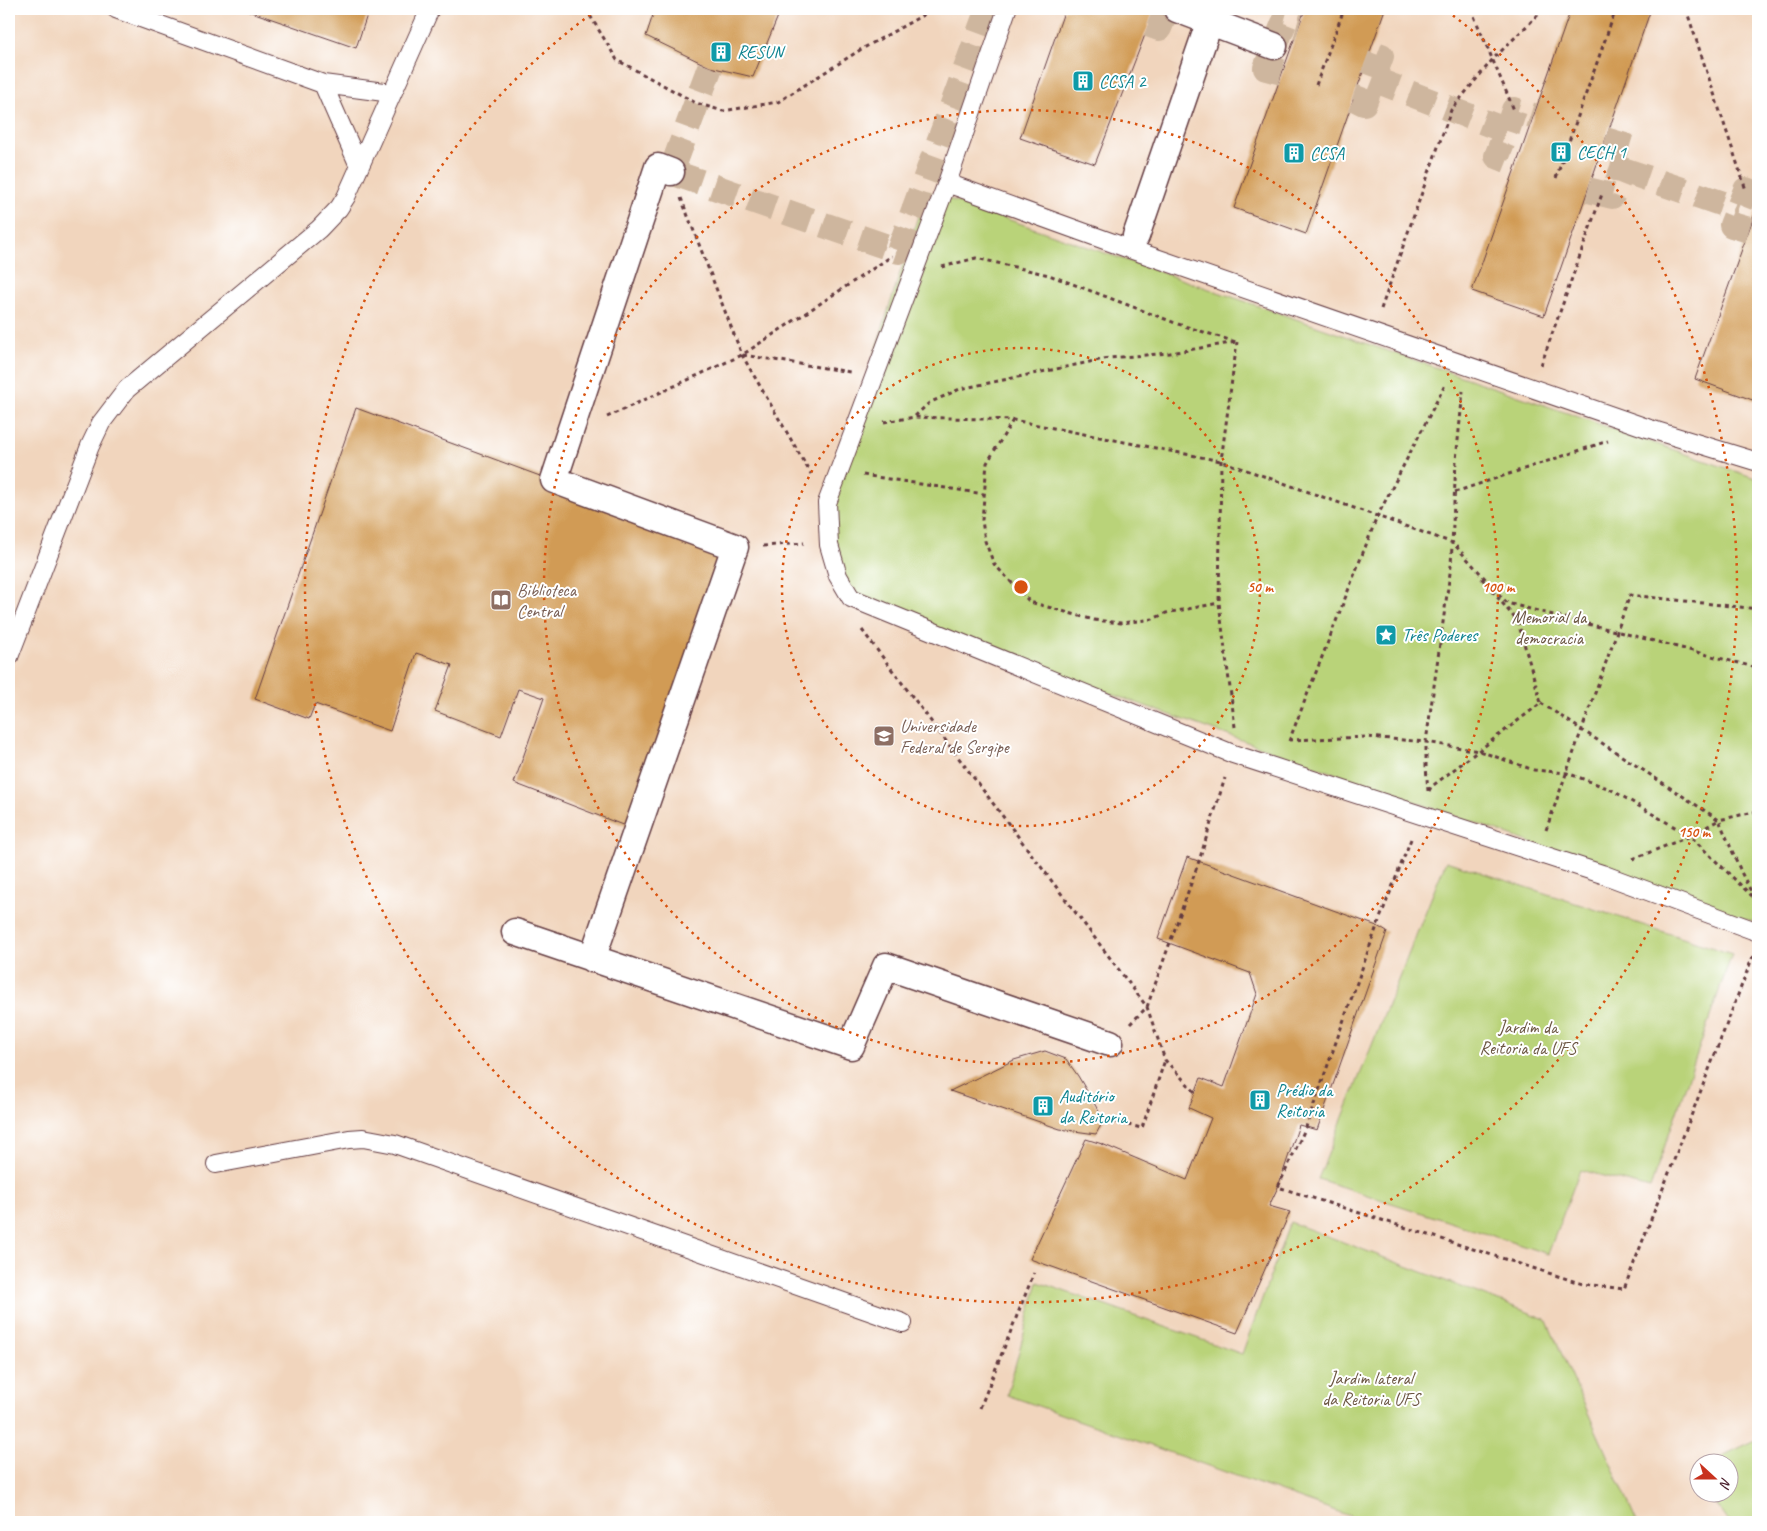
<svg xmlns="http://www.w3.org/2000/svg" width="1767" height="1531" viewBox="0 0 1767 1531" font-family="Caveat,sans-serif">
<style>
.built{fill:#f1d5bd;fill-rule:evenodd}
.green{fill:#b9d379;stroke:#827952}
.building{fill:#d19b54}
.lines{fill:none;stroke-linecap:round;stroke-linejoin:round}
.pedestrian-tunnel{stroke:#ceb69e;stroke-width:26;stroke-dasharray:26 13;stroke-linecap:butt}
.service-casing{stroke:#633b41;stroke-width:20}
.pedestrian-casing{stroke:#633b41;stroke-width:29}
.path{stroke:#633b41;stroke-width:3;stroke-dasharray:4 4;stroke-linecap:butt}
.service{stroke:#fff;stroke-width:18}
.pedestrian{stroke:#fff;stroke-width:26}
.ring{fill:none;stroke:#d8530f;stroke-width:2.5;stroke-dasharray:2.5 5}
.labels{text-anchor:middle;stroke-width:4;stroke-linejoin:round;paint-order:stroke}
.culture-label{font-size:18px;fill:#0d838f;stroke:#fff;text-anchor:start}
.education-label{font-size:18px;fill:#785e54;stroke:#fff;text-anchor:start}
.park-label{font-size:18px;fill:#6b5542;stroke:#fff}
.centre{fill:#d8530f;stroke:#fff;stroke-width:2.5}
.ring-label{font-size:15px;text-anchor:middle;font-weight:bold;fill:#d8530f;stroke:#fff;stroke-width:4;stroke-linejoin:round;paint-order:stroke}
</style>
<rect width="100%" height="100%" fill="#fff"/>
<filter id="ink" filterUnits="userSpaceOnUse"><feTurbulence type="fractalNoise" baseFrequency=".02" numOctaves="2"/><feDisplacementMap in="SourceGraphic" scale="10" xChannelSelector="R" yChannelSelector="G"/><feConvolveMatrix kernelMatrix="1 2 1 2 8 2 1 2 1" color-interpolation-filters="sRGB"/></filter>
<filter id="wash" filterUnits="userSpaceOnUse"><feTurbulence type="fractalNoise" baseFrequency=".0096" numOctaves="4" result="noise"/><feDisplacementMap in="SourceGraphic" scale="20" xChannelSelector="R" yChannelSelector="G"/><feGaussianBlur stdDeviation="1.12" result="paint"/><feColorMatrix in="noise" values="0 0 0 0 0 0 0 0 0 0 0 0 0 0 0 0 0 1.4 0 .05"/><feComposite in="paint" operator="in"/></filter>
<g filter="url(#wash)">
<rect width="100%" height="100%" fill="#efdcbb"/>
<path class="built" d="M 9,9 L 1758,9 L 1758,1522 L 9,1522 ZM 1700,1464 L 1730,1464 L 1730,1494 L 1700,1494 Z"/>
<path class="green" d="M 926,191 L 1758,479 L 1758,915 L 1754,922 L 838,597 L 829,545 L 827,503 Z
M 1446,861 L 1732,954 L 1650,1188 L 1580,1170 L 1548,1254 L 1318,1179 Z
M 1290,1222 L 1546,1319 L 1637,1522 L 1367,1522 L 1007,1395 L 1038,1282 L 1242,1354 Z
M 1758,1439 L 1758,1522 L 1729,1522 L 1709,1494 L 1730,1494 L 1730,1464 L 1707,1463 Z"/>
<g id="blocks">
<path class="building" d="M 243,9 L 369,9 L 356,48 Z
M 655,9 L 781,9 L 753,77 L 710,67 L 646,36 Z
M 1065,9 L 1155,9 L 1095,164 L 1020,138 Z
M 1305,9 L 1385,9 L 1306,234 L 1234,208 Z
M 1571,9 L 1651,9 L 1544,316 L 1472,291 Z
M 1758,205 L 1758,402 L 1695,379 Z
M 356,408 L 732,547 L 633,829 L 514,783 L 544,698 L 518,689 L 501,736 L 435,711 L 452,665 L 416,653 L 390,731 L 315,704 L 309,719 L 255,699 Z
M 1187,857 L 1377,926 L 1387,932 L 1317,1130 L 1299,1125 L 1278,1187 L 1269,1206 L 1290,1212 L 1237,1333 L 1030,1259 L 1086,1139 L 1102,1144 L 1187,1180 L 1211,1118 L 1189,1108 L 1201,1078 L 1224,1087 L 1257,994 L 1250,973 L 1158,939 Z
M 1045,1051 L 1066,1059 L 1078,1076 L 1104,1120 L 1096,1134 L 1060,1129 L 950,1091 L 1014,1060 Z"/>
</g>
</g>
<g filter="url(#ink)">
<use href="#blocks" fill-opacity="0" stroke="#633b41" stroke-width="1"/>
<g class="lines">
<path class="pedestrian-tunnel" d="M 1148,24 L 1159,28 L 1167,9
M 710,67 L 671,172 L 899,251 L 988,9
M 1282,72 L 1266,68 L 1284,23 L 1299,27
M 1373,79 L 1507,131 L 1497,156 L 1517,164
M 1354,98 L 1364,103 L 1381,56 L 1370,52
M 1507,131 L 1514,110 L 1533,116
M 1623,170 L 1738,209
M 1588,190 L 1612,196 L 1631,148 L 1605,140
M 1749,230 L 1732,225 L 1746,190 L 1758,195"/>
<g class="service-casing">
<path id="service" d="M 116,9 L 323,84 L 392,93
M 1007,9 L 947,183 L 827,503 L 829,545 L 838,576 L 851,598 L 1233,754 L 1602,874 L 1758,932
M 323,84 L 359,166
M 947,183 L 1127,248 L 1647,428 L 1758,462
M 9,657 L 90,446 L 101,423 L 127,389 L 319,229 L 339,208 L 346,197 L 430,9
M 216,1164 L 349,1139 L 363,1138 L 395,1144 L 903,1323"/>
</g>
<g class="pedestrian-casing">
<path id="pedestrian" d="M 1177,9 L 1274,46
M 1136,236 L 1214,9
M 515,932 L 851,1046 L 886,966 L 1110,1043
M 592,959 L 735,547 L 554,480 L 658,167 L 671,172"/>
</g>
<path class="path" d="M 586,9 L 617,60 L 696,103 L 723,111 L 778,102 L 860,50 L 934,9
M 1471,9 L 1514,110
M 1686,9 L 1746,190
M 1111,11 L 1111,9
M 1316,85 L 1344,9
M 1556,178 L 1616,9
M 681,198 L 742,355 L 811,474
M 942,267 L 976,258 L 1049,275 L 1178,324 L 1236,342
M 1381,309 L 1451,110 L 1493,59 L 1544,9
M 743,355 L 850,372
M 1541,365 L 1602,194
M 915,416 L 929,403 L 960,389 L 1109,358 L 1170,353 L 1237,342
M 607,417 L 742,355 L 892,256
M 1013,420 L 987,463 L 982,520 L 985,541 L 994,564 L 1030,602 L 1094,620 L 1121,623 L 1153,619 L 1166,613 L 1219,603
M 884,422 L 915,417 L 1013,420 L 1221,461 L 1453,543 L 1507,603 L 1758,668
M 863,475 L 984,494
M 1455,492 L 1608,441
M 763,546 L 804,543
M 862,630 L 1147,1007 L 1165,1060 L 1195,1092
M 1541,703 L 1719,820 L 1758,811
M 1235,727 L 1219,603 L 1221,461 L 1237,342
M 1289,740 L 1367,737 L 1426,742 L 1479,751 L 1534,770 L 1567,773 L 1610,789 L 1690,836 L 1754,898
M 1289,741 L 1377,517 L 1445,385
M 1428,791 L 1426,766 L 1426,742 L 1451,566 L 1456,460 L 1463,391
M 1429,791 L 1431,787 L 1541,703 L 1518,622 L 1479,575
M 1546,830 L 1630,595 L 1758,609
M 1411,839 L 1377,926 L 1306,1127 L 1278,1187 L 1583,1284 L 1624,1289 L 1753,956
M 1633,859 L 1690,836 L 1719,820 L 1742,874 L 1753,895
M 1130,1024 L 1147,1007 L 1199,861 L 1225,778
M 1104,1120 L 1142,1128 L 1165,1060
M 980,1408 L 1034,1273"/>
<use href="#service" class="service"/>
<use href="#pedestrian" class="pedestrian"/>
</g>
</g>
<g class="ring">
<circle cx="1021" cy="587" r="239"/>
<circle cx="1021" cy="587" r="477"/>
<path d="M1447 11A716 716 0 1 1 595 11"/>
</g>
<defs>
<g id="building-square" transform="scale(1.125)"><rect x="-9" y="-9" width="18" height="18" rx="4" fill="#0f9aa8" stroke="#fff"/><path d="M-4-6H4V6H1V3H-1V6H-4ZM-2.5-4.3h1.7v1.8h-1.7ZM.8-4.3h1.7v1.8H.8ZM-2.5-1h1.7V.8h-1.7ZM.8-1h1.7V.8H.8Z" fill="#fff"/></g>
<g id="library-square" transform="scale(1.125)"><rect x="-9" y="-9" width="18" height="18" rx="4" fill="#8d6e63" stroke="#fff"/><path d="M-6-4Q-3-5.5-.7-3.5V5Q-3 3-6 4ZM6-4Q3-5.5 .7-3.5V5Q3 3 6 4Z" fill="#fff"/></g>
<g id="sight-square" transform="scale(1.125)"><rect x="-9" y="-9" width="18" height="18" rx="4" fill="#0f9aa8" stroke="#fff"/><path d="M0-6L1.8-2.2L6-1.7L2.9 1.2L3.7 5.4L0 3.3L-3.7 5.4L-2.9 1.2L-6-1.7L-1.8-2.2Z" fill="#fff"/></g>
<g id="university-square" transform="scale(1.125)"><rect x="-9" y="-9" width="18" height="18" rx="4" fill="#8d6e63" stroke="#fff"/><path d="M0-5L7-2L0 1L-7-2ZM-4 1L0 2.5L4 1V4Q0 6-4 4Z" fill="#fff"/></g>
</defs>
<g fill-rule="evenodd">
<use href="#building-square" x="721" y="52"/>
<use href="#building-square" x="1083" y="81"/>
<use href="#building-square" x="1561" y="152"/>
<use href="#building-square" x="1294" y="153"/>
<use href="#library-square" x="501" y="600"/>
<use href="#sight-square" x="1386" y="635"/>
<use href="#university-square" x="884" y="736"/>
<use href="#building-square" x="1260" y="1100"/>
<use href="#building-square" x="1043" y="1106"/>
</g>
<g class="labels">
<g class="culture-label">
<text x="737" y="58">RESUN</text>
<text x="1099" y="87">CCSA 2</text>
<text x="1577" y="158">CECH 1</text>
<text x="1310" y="159">CCSA</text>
<text x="1402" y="641">Três Poderes</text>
<text x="1276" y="1096">Prédio da<tspan x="1276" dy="21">Reitoria</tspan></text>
<text x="1059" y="1102">Auditório<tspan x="1059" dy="21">da Reitoria</tspan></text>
</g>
<g class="education-label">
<text x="517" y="596">Biblioteca<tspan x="517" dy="21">Central</tspan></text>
<text x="900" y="732">Universidade<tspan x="900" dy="21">Federal de Sergipe</tspan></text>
</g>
<g class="park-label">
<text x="1549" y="623">Memorial da<tspan x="1549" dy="21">democracia</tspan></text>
<text x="1528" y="1033">Jardim da<tspan x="1528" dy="21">Reitoria da UFS</tspan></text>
<text x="1371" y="1384">Jardim lateral<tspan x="1371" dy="21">da Reitoria UFS</tspan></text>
</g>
</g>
<circle cx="1021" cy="587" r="8" class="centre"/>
<g class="ring-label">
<text x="1260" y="592">50 m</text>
<text x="1498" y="592">100 m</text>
<text x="1694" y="837">150 m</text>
</g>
<rect width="1767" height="1531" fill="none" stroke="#fff" stroke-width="30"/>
<g transform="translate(1714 1478) rotate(111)"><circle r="24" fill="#ffffff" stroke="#b7a5aa"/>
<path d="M0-4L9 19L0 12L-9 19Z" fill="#c8321e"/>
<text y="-8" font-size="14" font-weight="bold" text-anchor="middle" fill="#4a1f2b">N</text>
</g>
</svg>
